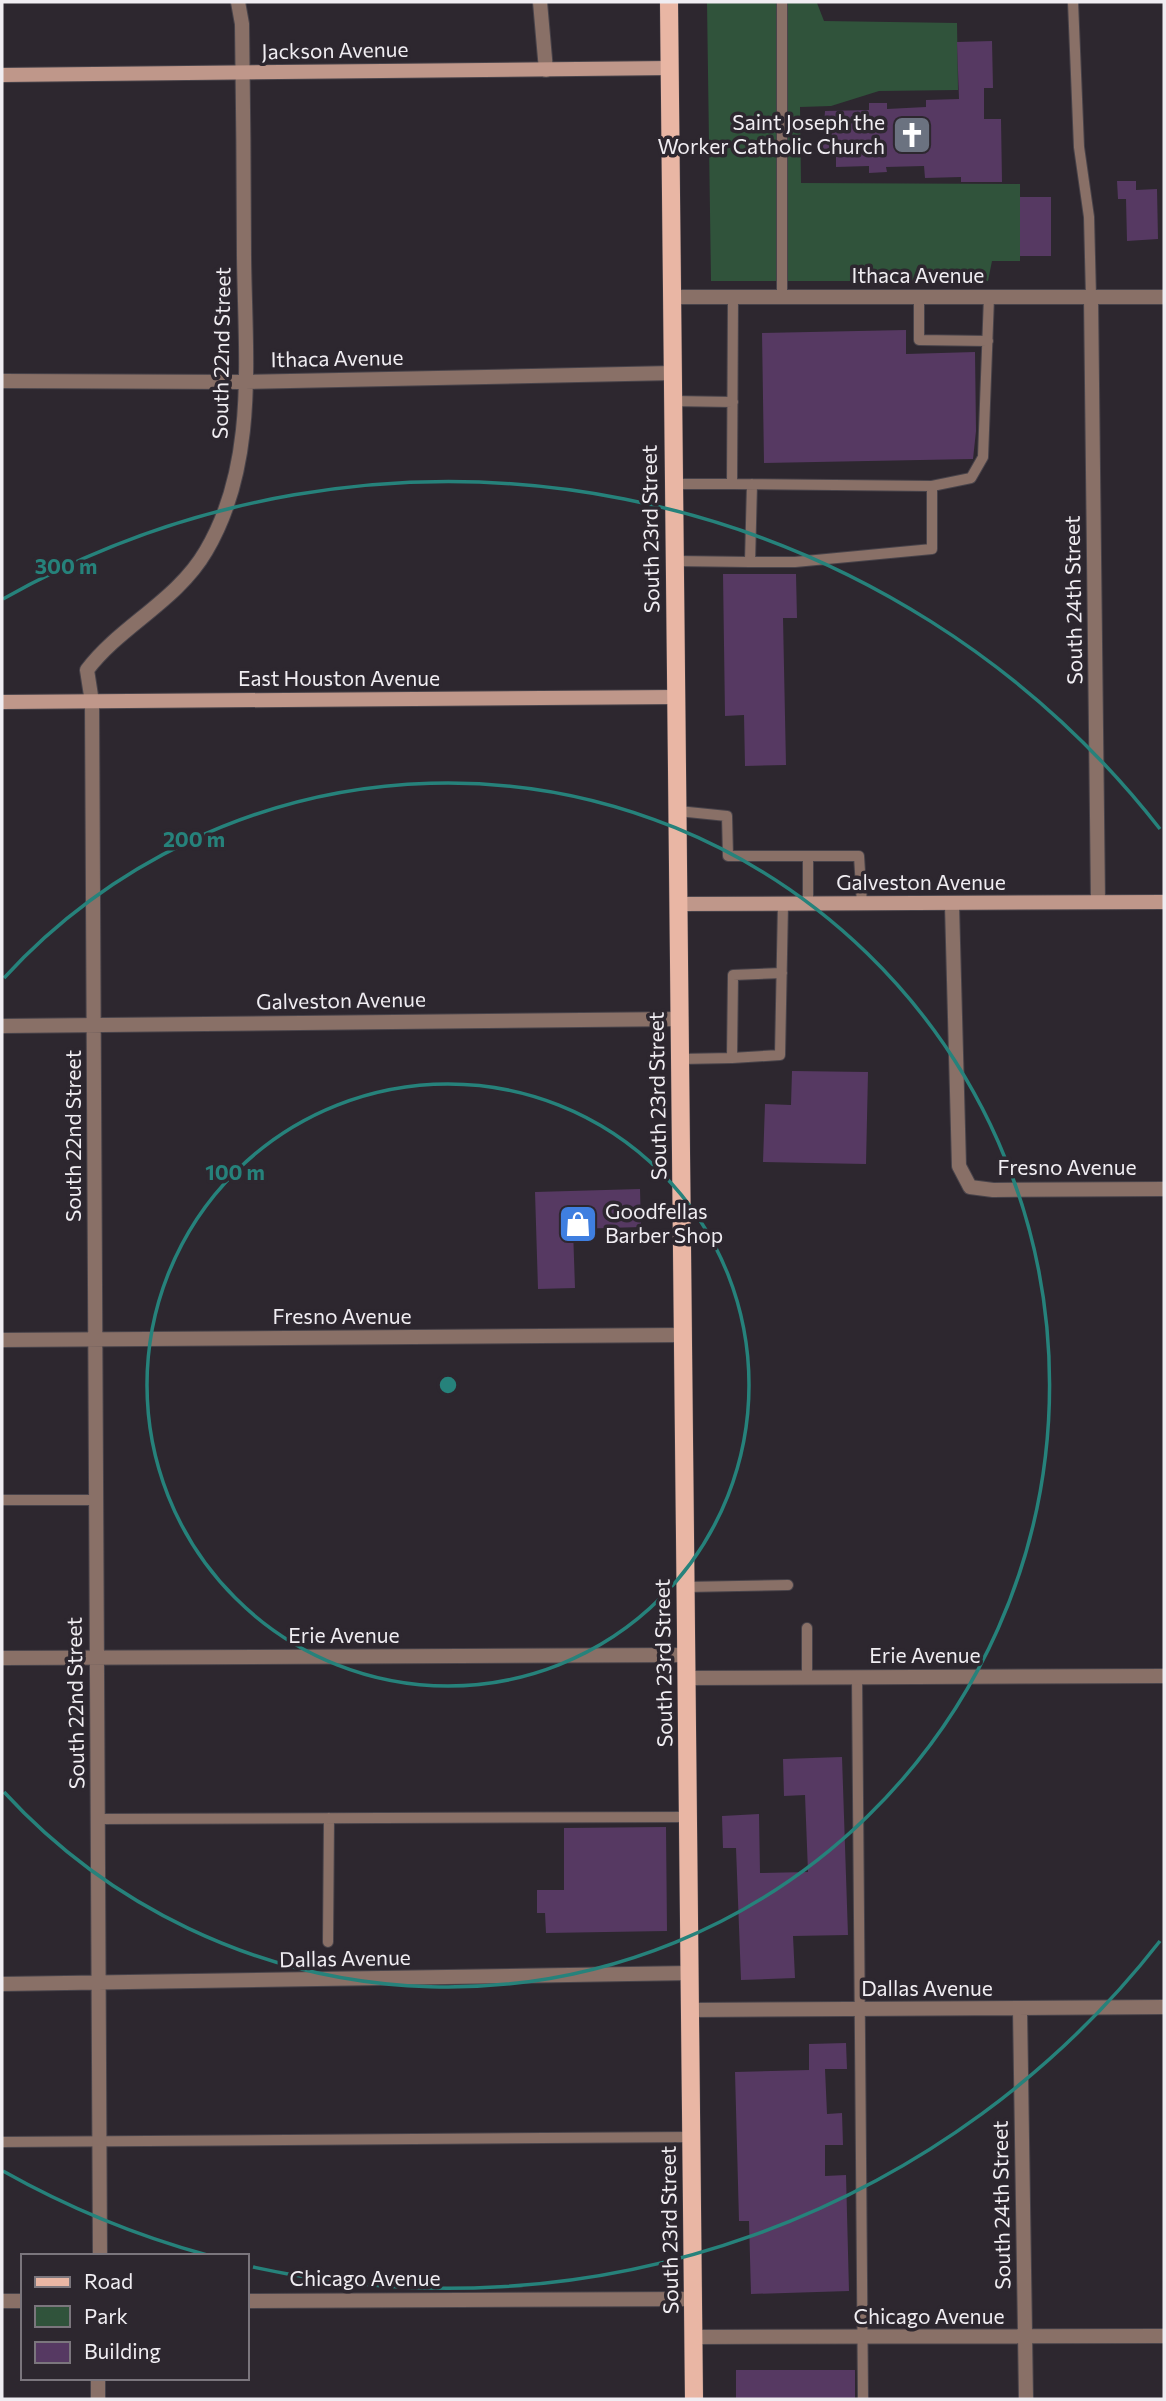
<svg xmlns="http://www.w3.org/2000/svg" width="1166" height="2401" viewBox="0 0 1166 2401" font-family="Commissioner,sans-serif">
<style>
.green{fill:#30533b}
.building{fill:#563962}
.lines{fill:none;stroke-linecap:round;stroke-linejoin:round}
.lane-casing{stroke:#48434a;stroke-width:12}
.street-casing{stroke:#48434a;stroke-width:16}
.secondary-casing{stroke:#48434a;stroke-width:16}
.primary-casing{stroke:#48434a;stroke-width:19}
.lane{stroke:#897067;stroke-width:10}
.street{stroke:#897067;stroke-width:14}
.secondary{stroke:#bf978a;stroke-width:14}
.primary{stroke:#e9b6a4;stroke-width:18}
.ring{fill:none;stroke:#26827b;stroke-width:3.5}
.labels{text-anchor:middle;stroke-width:7;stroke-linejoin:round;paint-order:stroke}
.street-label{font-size:21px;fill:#f0edf2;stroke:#2d272f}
.poi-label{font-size:21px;fill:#f0edf2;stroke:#2d272f;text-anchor:end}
.centre{fill:#26827b;stroke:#2d272f;stroke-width:3.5}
.ring-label{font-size:21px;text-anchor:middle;font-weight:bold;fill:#26827b;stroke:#2d272f;stroke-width:7;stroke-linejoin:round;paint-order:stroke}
</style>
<rect width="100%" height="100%" fill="#2d272f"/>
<path class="green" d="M 707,3 L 817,3 L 824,21 L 957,23 L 958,90 L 879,91 L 831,106 L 800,107 L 801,183 L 1020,184 L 1020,261 L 992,261 L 988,281 L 711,281 Z"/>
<path class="building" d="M 992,41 L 993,88 L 984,88 L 984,119 L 1001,119 L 1002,182 L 961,182 L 961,177 L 925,178 L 924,166 L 886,167 L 887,172 L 869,173 L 869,166 L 836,167 L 836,156 L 822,157 L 825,111 L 869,110 L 869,103 L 887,103 L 887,109 L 926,107 L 926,100 L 959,99 L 957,42 Z
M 1117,181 L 1136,181 L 1136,190 L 1157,189 L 1158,239 L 1127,241 L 1126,199 L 1118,199 Z
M 1020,197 L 1051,197 L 1051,256 L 1020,256 Z
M 906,330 L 906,354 L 975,352 L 976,431 L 973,459 L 764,463 L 762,333 Z
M 723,574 L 796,574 L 797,618 L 783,618 L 786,765 L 745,766 L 744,715 L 725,716 Z
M 792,1071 L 868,1072 L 866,1164 L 763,1162 L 765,1104 L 791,1105 Z
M 640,1189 L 641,1227 L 573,1229 L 575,1288 L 538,1289 L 535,1192 Z
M 842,1757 L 848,1935 L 793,1936 L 795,1978 L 741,1980 L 736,1848 L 723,1848 L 722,1816 L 759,1814 L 760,1873 L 808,1872 L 805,1795 L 784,1796 L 783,1759 Z
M 666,1827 L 667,1931 L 546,1933 L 545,1913 L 537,1913 L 537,1890 L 564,1890 L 564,1828 Z
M 846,2043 L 847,2069 L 825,2069 L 827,2114 L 842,2113 L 843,2145 L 825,2145 L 825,2176 L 846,2175 L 849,2291 L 751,2294 L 749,2221 L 739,2221 L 735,2072 L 809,2070 L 809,2044 Z
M 736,2370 L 855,2370 L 855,2399 L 736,2399 Z"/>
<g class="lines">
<g class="lane-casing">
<path id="lane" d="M 782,2 L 782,297
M 1073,2 L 1079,147 L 1089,217 L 1091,297
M 733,297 L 732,484 L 932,486 L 932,549 L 795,562 L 750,562
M 919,297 L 919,340 L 988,341
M 672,401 L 733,402
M 674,484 L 732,484
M 932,486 L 971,478 L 983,457 L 989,297
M 675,561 L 750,562 L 752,484
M 678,811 L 727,816 L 728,856 L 859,856 L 862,904
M 808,856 L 808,904
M 782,973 L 733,975 L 732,1058 L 780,1055 L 783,904
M 680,1059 L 732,1058
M 2,1500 L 96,1500
M 686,1587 L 788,1585
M 807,1677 L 807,1628
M 857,1677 L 863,2399
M 98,1819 L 688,1817
M 328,1942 L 329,1818
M 2,2142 L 691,2137"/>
</g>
<g class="street-casing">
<path id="street" d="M 540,2 L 546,70
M 672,297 L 1164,297
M 1091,297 L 1098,902
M 2,381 L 245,382 L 673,373
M 952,905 L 959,1166 L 970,1187 L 993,1190 L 1164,1189
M 2,1026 L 680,1019
M 2,1340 L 683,1335
M 2,1658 L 686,1655
M 687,1678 L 1164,1676
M 2,1984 L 690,1973
M 1020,2009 L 1026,2399
M 690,2010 L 1164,2007
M 100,2256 L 92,702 L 87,670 C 120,626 177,601 206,551 C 258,463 245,355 244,256 C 244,179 243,101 242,24 L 238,2
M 2,2301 L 23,2301
M 247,2301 L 693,2299
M 694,2337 L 1164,2336
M 98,2399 L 98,2378"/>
</g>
<g class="secondary-casing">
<path id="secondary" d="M 2,75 L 670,68
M 2,702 L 676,697
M 679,904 L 1164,902"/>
</g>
<g class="primary-casing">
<path id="primary" d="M 669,2 L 694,2399"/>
</g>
<use href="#lane" class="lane"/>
<use href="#street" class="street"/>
<use href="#secondary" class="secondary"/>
<use href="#primary" class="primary"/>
</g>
<g class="ring">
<circle cx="448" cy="1385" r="301"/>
<path d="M4 978A602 602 0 1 1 4 1792"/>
<path d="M1160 1941A903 903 0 0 1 253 2267M207 2255A903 903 0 0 1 3 2171M3 599A903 903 0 0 1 1160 829"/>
</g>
<defs>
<g id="church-square" transform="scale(2.0125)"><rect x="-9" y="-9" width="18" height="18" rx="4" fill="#6b7280" stroke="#2d272f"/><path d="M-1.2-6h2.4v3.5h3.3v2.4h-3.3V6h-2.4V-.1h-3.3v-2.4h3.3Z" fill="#fff"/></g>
<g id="shop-square" transform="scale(2.0125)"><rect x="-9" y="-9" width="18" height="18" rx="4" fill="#3f7fe0" stroke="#2d272f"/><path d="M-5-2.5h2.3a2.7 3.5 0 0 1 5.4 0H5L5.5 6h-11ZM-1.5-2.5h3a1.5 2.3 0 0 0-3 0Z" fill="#fff"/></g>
</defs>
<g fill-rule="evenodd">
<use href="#church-square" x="912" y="135"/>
<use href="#shop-square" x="578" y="1224"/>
</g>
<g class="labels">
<g class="street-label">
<text transform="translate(335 51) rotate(-1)" y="7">Jackson Avenue</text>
<text x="918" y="283">Ithaca Avenue</text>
<text transform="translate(222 353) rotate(-89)" y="7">South 22nd Street</text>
<text transform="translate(337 359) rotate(-1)" y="7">Ithaca Avenue</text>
<text transform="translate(651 529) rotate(-91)" y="7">South 23rd Street</text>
<text transform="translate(1074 600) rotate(-91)" y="7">South 24th Street</text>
<text x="339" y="686">East Houston Avenue</text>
<text x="921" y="890">Galveston Avenue</text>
<text transform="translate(341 1001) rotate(-1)" y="7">Galveston Avenue</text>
<text transform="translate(658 1096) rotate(-91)" y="7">South 23rd Street</text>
<text transform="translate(74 1136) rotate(-90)" y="7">South 22nd Street</text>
<text x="1067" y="1175">Fresno Avenue</text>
<text x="342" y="1324">Fresno Avenue</text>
<text x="344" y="1643">Erie Avenue</text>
<text x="925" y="1663">Erie Avenue</text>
<text transform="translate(664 1663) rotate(-91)" y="7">South 23rd Street</text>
<text transform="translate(76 1703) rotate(-91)" y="7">South 22nd Street</text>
<text transform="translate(345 1959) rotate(-1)" y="7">Dallas Avenue</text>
<text x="927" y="1996">Dallas Avenue</text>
<text transform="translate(1002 2205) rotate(-91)" y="7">South 24th Street</text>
<text transform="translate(670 2230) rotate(-91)" y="7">South 23rd Street</text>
<text x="365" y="2286">Chicago Avenue</text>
<text x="929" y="2324">Chicago Avenue</text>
</g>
<g class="poi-label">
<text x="885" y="130">Saint Joseph the<tspan x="885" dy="24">Worker Catholic Church</tspan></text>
<text x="605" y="1219" text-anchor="start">Goodfellas<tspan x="605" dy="24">Barber Shop</tspan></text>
</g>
</g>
<circle cx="448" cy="1385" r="10" class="centre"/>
<g class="ring-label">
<text x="66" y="574">300 m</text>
<text x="194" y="847">200 m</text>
<text x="235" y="1180">100 m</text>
</g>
<rect width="1166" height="2401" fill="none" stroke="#f0edf2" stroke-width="7"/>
<rect x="21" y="2254" width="228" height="126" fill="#2d272f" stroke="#7b767d" stroke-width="2"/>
<rect x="35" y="2277" width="35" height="10" fill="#e9b6a4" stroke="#7b767d" stroke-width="2"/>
<text x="84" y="2289" font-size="21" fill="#f0edf2">Road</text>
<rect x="35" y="2306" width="35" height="21" fill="#30533b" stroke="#7b767d" stroke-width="2"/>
<text x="84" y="2324" font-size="21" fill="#f0edf2">Park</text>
<rect x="35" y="2342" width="35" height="21" fill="#563962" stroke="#7b767d" stroke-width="2"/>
<text x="84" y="2359" font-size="21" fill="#f0edf2">Building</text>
</svg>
